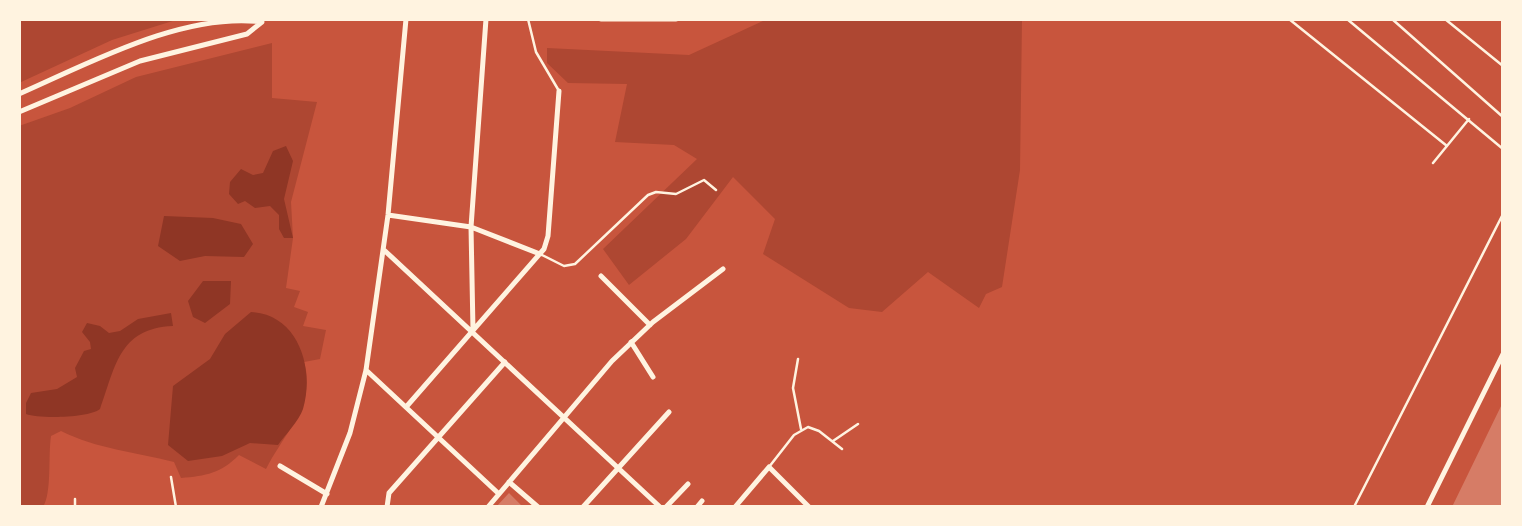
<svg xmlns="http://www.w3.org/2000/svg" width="1522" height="526" viewBox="0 0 1522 526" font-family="'Work Sans',sans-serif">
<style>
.green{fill:#ae4732}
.water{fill:#8f3625}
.building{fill:#d67c66}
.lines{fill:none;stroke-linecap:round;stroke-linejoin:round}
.service{stroke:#fff3e0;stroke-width:2.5}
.minor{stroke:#fff3e0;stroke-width:5}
</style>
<rect width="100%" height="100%" fill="#c8553d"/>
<path class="green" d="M 19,19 L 179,19 L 112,40 L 19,83 Z
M 767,19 L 1022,19 L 1020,170 L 1002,287 L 986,294 L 979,308 L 928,272 L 882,312 L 849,308 L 763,254 L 775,219 L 733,177 L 686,239 L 629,285 L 603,249 L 697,159 L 674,145 L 615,142 L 627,84 L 568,83 L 547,63 L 547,48 L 689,55 Z
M 272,43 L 272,98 L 317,102 L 291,202 L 293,238 L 286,288 L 300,291 L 294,307 L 308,312 L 303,326 L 326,330 L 320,359 L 304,362 C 317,403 283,435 266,469 L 239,455 C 221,473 206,476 181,478 L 174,462 C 135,452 97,449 61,431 L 51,436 C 48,456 52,493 43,507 L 19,507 L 19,126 L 70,108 L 136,77 Z"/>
<path class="water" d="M 286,146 L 293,161 L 284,199 L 293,238 L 284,238 L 279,229 L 279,215 L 270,206 L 255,208 L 245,201 L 238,204 L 229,194 L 230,182 L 241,169 L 253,175 L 263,173 L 273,151 Z
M 164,216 L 213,218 L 241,224 L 253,244 L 244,257 L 205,256 L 180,261 L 158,246 Z
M 203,281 L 231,281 L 230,304 L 205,323 L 193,317 L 188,301 Z
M 251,312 C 298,314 315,368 303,409 C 299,421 285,435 278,445 L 250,443 L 222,456 L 188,461 L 168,445 L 173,386 L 210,359 L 225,334 Z
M 171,313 L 173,326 C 118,328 115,369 100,409 C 89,418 39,419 26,414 L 26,403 L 31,393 L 57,389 L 77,377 L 75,368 L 84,351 L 91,349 L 90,342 L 82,332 L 87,323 L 100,326 L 109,333 L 120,331 L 138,319 Z"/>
<path class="building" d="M 1503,402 L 1503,507 L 1452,507 Z
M 509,493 L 523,507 L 496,507 Z"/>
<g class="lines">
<path class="service" d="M 528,19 L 536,52 L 559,91
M 1289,19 L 1447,146
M 1347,19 L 1503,149
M 1392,19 L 1503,117
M 1445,19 L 1503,66
M 1433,163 L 1469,119
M 540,254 L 564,266 L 575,264 L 648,195 L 656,192 L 676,194 L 704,180 L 716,190
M 798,359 L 793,388 L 801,429
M 833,441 L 858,424
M 769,467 L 794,435 L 808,427 L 819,431 L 842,449
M 171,477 L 176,507
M 75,507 L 75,499
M 1354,507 L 1503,214"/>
<path class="minor" d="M 601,19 L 676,19
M 19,94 C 90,63 183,12 262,22 L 247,34 L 140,61 L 19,112
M 388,215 L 471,227 L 540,254
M 384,250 L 660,507
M 601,276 L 650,325
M 473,330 L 471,227 L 486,19
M 631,342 L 653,377
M 366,370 L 499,494
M 407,406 L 544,249 L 548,236 L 559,91
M 280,466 L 327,494
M 509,482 L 538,507
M 321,507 L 350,433 L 366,370 L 388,215 L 406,19
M 387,507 L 389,493 L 505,362
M 488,507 L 612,361 L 653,322 L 723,269
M 583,507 L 669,412
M 666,507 L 688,484
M 697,507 L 702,501
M 735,507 L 769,467 L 809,507
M 1427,507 L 1503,354"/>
</g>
<rect width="1522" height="526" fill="none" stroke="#fff3e0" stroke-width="42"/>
</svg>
